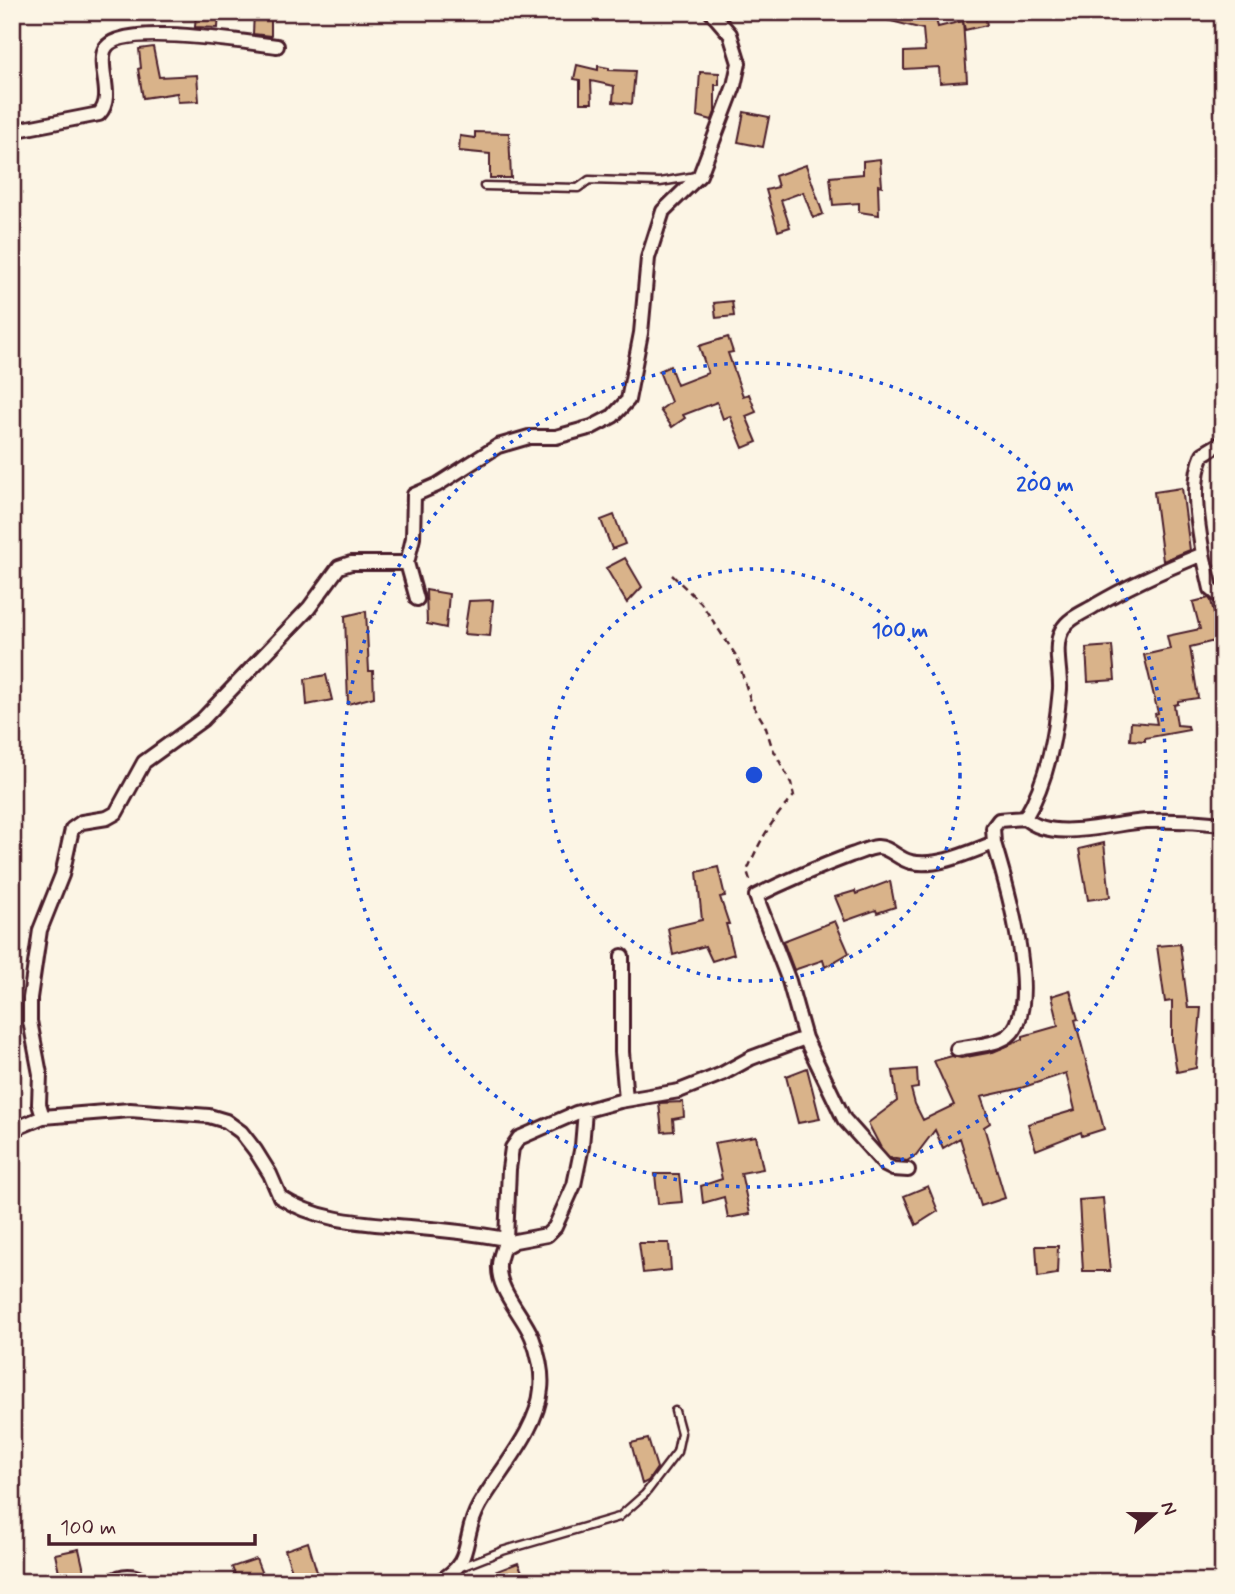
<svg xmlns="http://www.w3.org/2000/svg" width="1235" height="1594" viewBox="0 0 1235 1594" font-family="Mynerve,sans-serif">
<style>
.building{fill:#d9b38a;stroke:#4a1f2b;stroke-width:2}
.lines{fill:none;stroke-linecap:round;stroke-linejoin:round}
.service-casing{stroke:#4a1f2b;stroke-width:11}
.minor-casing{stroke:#4a1f2b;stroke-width:18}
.path{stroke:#4a1f2b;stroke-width:2.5;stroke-dasharray:7 5;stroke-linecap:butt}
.service{stroke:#fcf5e5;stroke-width:6}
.minor{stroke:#fcf5e5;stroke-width:12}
.ring{fill:none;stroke:#1d4ed8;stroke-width:3.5;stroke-dasharray:3.5 7}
.centre{fill:#1d4ed8;stroke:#fcf5e5;stroke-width:3.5}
.ring-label{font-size:21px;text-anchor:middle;font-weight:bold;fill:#1d4ed8;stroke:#fcf5e5;stroke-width:7;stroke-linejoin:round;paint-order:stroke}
</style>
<rect width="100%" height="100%" fill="#fcf5e5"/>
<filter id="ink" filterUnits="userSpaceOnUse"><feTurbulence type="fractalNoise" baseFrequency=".0143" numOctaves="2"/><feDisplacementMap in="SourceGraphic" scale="14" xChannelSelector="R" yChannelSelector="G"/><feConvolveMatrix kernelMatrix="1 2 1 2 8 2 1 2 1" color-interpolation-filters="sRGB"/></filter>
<g filter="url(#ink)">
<path class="building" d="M 196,12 L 219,12 L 218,28 L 195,27 Z
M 254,12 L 271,12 L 271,36 L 253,34 Z
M 908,12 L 934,12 L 938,27 L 963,21 L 967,81 L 940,83 L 939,67 L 904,69 L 904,52 L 925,51 L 923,29 L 887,20 L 909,17 Z
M 961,12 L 984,12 L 987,25 L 965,30 Z
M 153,47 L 159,77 L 197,75 L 199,101 L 178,102 L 177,93 L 143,98 L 138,69 L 141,68 L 139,49 Z
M 577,65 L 598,70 L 598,66 L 609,68 L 609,70 L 635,71 L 632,104 L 613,102 L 614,86 L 591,81 L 592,103 L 580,103 L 580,80 L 574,79 Z
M 700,72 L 719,73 L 719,85 L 715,85 L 715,112 L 712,120 L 697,116 Z
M 744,112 L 769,117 L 763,147 L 738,142 Z
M 475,132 L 509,133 L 511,178 L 490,178 L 490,154 L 459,151 L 460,136 L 475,138 Z
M 880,159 L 882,186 L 878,185 L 879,215 L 859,212 L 859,203 L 833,205 L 830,177 L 863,174 L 863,161 Z
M 806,165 L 823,214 L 813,218 L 803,192 L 781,200 L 790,227 L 778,231 L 766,190 L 778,187 L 775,176 Z
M 732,301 L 734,316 L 716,318 L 714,303 Z
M 728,337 L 733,352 L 728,353 L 743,396 L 749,394 L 756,412 L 746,416 L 757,442 L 743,448 L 730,416 L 723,419 L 717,402 L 683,415 L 685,418 L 672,427 L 660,410 L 671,402 L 659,371 L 670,366 L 677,385 L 708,373 L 699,346 Z
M 1182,488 L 1190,550 L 1163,561 L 1154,492 Z
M 614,515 L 625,544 L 612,549 L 601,520 Z
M 625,558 L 642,587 L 627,603 L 606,568 Z
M 426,590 L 449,594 L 446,628 L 427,624 Z
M 1209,598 L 1211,601 L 1216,620 L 1223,618 L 1223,639 L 1190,647 L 1198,698 L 1178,701 L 1178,704 L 1174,705 L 1177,725 L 1188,726 L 1189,730 L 1145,738 L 1145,741 L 1130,740 L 1131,722 L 1157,724 L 1155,714 L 1158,713 L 1144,655 L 1170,649 L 1167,636 L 1200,629 L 1193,602 Z
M 493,600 L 490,636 L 464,634 L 469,601 Z
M 366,611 L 369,671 L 373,671 L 374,697 L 348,704 L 345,616 Z
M 1112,646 L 1115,680 L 1088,682 L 1086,648 Z
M 326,675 L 332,700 L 307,705 L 305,679 Z
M 1104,843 L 1110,897 L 1088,900 L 1079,849 Z
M 718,867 L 725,896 L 720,897 L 729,924 L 726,924 L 734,954 L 712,961 L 705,946 L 673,955 L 668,928 L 702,920 L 697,872 Z
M 890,881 L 895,907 L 877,913 L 876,910 L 845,921 L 835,897 L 855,891 L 856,894 Z
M 835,921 L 849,953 L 825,967 L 823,960 L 794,970 L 783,941 Z
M 1180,944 L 1188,1008 L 1201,1008 L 1196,1068 L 1177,1072 L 1172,1042 L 1172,1001 L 1165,1002 L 1157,946 Z
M 1070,990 L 1078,1019 L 1075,1020 L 1104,1129 L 1082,1136 L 1081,1132 L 1036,1150 L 1028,1124 L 1075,1110 L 1066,1073 L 1021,1088 L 981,1097 L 990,1123 L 984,1127 L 1005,1198 L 981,1206 L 960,1138 L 943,1148 L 935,1130 L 916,1155 L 907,1161 L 890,1158 L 881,1148 L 868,1123 L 897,1101 L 893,1071 L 917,1069 L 918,1088 L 911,1089 L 915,1104 L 923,1120 L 954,1105 L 934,1061 L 952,1056 L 961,1058 L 993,1052 L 1023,1039 L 1023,1036 L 1058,1026 L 1051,996 Z
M 807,1068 L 820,1119 L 798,1123 L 786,1076 Z
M 683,1102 L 684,1117 L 673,1119 L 674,1131 L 662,1132 L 659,1103 Z
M 756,1136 L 763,1169 L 741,1173 L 750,1214 L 728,1218 L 724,1197 L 703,1203 L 701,1186 L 722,1179 L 714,1143 Z
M 655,1174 L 679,1174 L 682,1202 L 658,1204 Z
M 928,1186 L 938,1211 L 916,1225 L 904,1196 Z
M 1103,1198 L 1110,1271 L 1083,1271 L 1079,1200 Z
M 639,1243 L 669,1243 L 671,1270 L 643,1273 Z
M 1036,1246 L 1058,1246 L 1057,1274 L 1038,1277 Z
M 648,1439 L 657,1468 L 648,1481 L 642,1484 L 631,1443 Z
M 308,1542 L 317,1572 L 295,1580 L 285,1550 Z
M 79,1549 L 85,1575 L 79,1582 L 61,1582 L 55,1554 Z
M 256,1559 L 265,1582 L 238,1582 L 232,1567 Z
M 518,1563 L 527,1582 L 471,1582 L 471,1581 Z"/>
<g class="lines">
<g class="service-casing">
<path id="service" d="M 484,186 L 578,188 L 589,180 L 660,182 L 696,176
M 461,1567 L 502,1551 L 619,1517 L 645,1494 L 677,1452 L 681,1433 L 675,1411"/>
</g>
<g class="minor-casing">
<path id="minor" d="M 711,12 L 730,34 L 739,63 L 734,86 L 700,175 L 663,211 L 648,258 L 641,333 L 628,400 L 613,416 L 592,427 L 556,437 L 529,437 L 498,446 L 437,485 L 414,495 L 413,538 L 407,563 L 351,563 L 339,567 L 309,608 L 202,720 L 144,762 L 116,813 L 107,818 L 82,822 L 72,829 L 62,875 L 40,930 L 30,998 L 30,1021 L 40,1074 L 39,1104 L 43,1117 L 130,1110 L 209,1116 L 226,1121 L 241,1132 L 255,1150 L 270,1174 L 280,1197 C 322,1224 372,1223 420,1228 C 449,1230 477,1234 506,1239 L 509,1169 L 512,1148 L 519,1138 L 576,1113 L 620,1101 L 679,1091 L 722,1074 L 751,1058 L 805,1038 L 789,981 L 756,896 C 786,881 819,867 851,855 C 859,853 868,848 877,847 C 888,846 899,860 911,862 C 937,868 970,852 994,843 L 993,828 L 999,820 L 1025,818 C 1048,780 1056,733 1060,689 C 1061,672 1053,646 1062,630 C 1068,618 1085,612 1096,605 C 1131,584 1166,569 1203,554 C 1198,524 1190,483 1203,454 L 1223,442
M 12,131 L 99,114 C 115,97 98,71 104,51 C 114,20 249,43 277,46
M 1203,554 L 1211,589 L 1223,599
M 407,563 L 417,599
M 1025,818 C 1051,843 1113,823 1146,821 C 1172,820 1197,821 1223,824
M 622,956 L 622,1052 L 626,1100
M 805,1038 L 844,1119 L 885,1165 L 893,1169 L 908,1170
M 957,1049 C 972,1046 995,1045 1008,1036 C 1044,1009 1005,879 994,843
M 12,1130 L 43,1117
M 504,1247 L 515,1241 L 547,1235 L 555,1227 L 574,1185 L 582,1146 L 585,1111
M 112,1582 C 121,1574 136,1574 144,1582
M 438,1582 C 476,1561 460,1540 479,1506 C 499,1471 538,1430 541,1389 C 543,1373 538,1352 532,1337 C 523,1315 497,1290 499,1265 C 499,1257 504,1247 506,1239"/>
</g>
<path class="path" d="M 672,575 L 701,603 L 737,657 L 751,702 L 765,725 L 772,747 L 791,783 L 794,796 C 772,819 759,842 747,871 L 751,883"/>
<use href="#service" class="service"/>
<use href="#minor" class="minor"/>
</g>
</g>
<g class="ring">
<circle cx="754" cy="775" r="206"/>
<circle cx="754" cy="775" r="412"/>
</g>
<circle cx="754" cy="775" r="10" class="centre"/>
<g class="ring-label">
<text x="1045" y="491">200 m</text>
<text x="900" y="637">100 m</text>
</g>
<rect width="1235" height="1594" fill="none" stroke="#fcf5e5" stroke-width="42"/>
<rect x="21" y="21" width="1193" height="1552" fill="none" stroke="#4a1f2b" stroke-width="2.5" filter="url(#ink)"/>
<g transform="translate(1154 1514) rotate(69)" stroke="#fcf5e5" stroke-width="5" paint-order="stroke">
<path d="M0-5L12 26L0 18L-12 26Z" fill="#4a1f2b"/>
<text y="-10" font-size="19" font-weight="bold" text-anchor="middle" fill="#4a1f2b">N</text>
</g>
<path d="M49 1534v10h206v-10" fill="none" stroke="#4a1f2b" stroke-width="3.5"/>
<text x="60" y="1534" font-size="21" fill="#4a1f2b" stroke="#fcf5e5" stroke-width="5" paint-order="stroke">100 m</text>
</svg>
